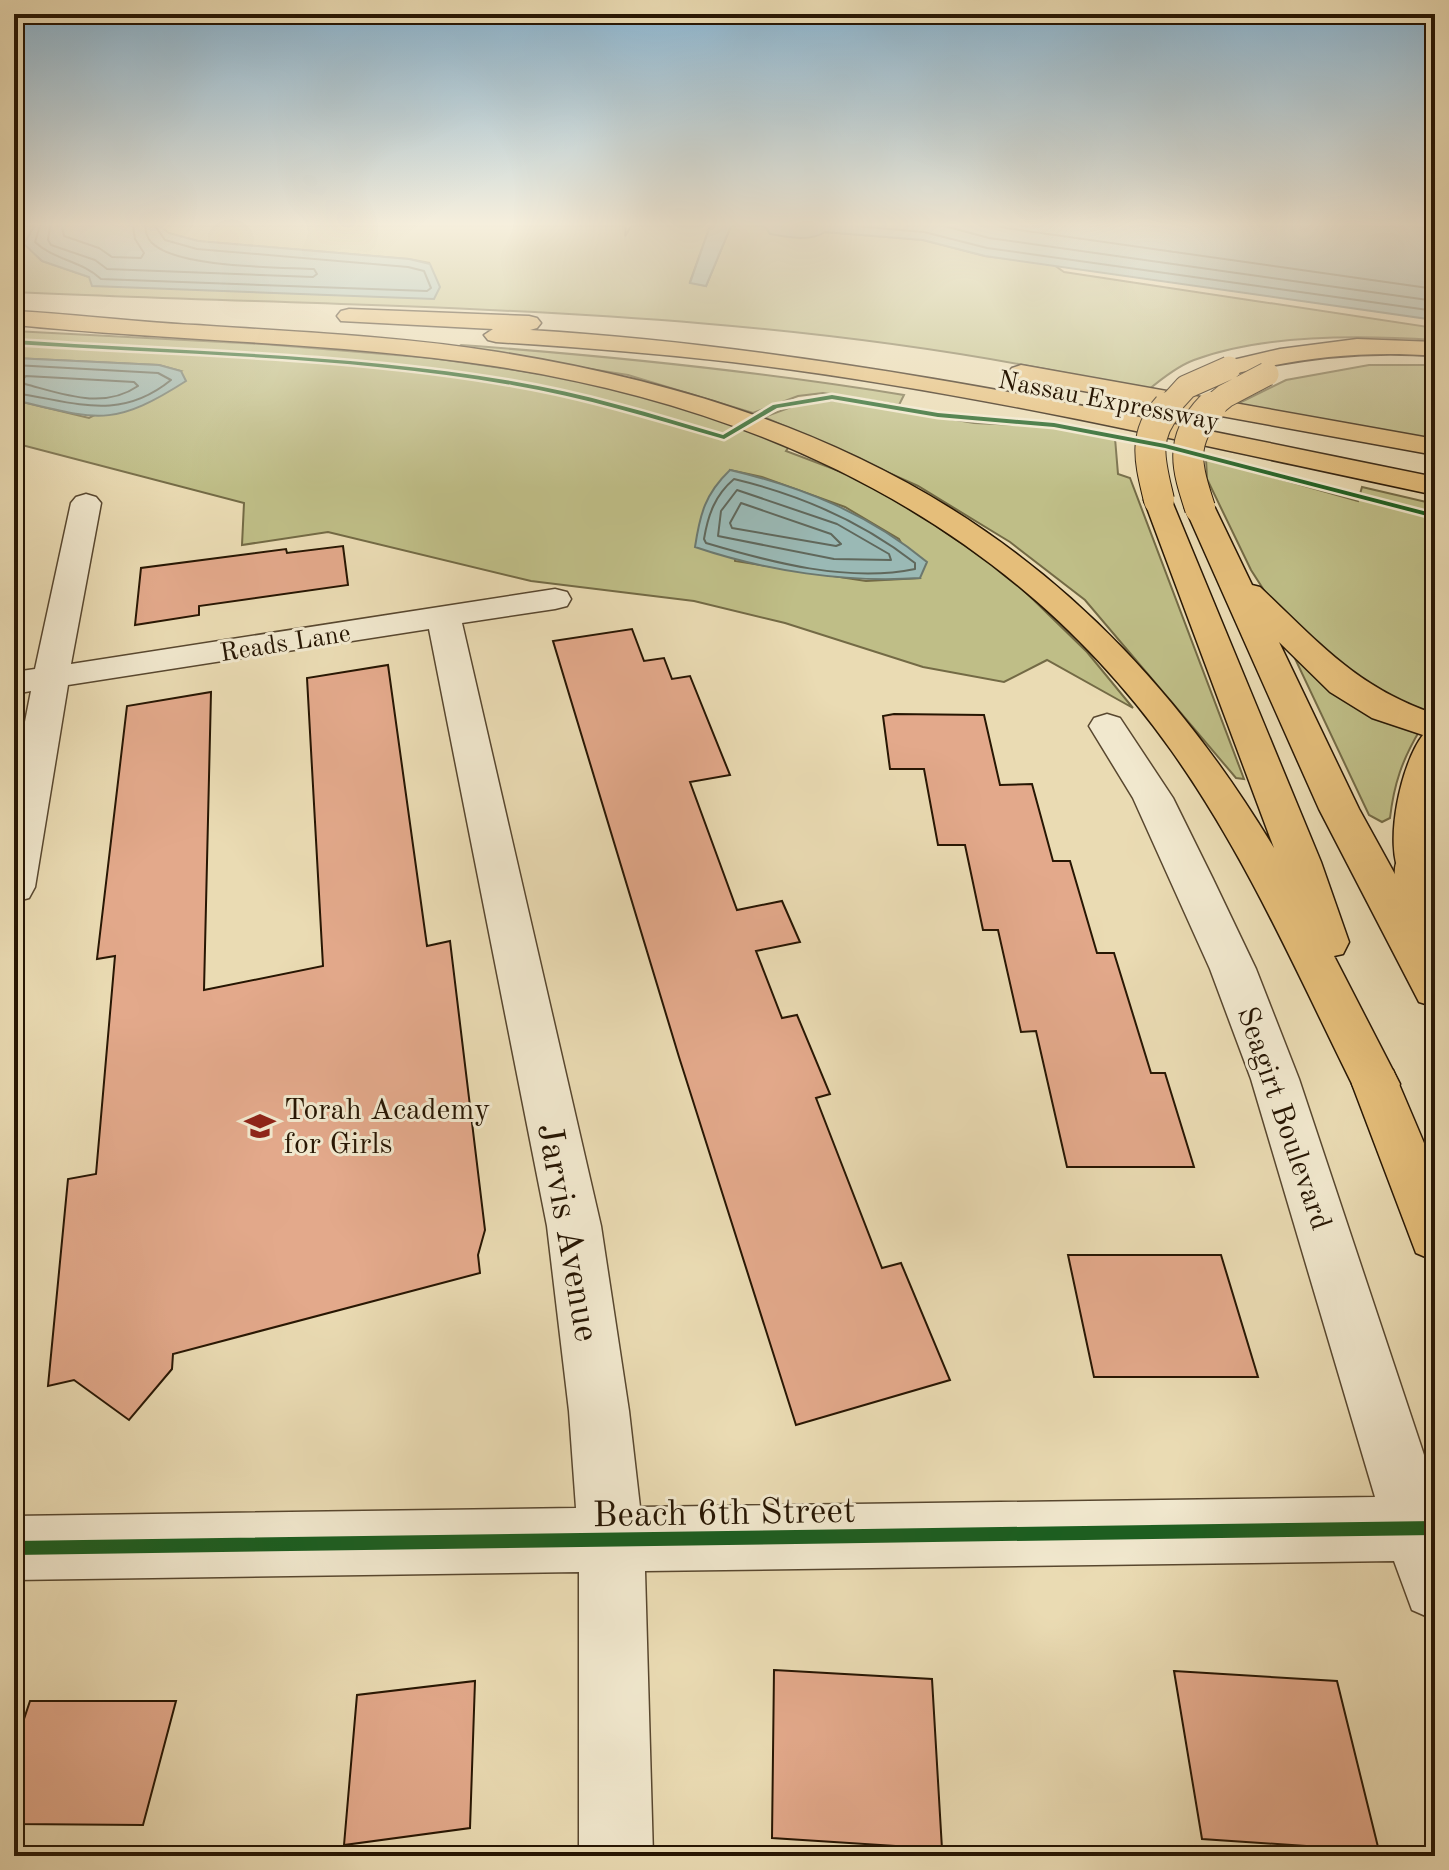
<svg xmlns="http://www.w3.org/2000/svg" width="1449" height="1870" viewBox="0 0 1449 1870" font-family="'Old Standard TT',serif">
<style>
.green{fill:#bfbe87;stroke:#736a45;stroke-width:2;fill-rule:evenodd}
.water{fill:#9ab9b5;stroke:#6c786e;stroke-width:2}
.lines{fill:none;stroke-linecap:round;stroke-linejoin:round}
.shore{stroke:#60685c;stroke-width:2}
.building{fill:#e3a98b;stroke:#271603;stroke-width:2}
.minor-casing{stroke:#58472f;stroke-width:3}
.major-casing{stroke:#271603;stroke-width:3}
.highway-casing{stroke:#271603;stroke-width:3}
.minor{fill:#f1e8ce;fill-rule:evenodd}
.major{fill:#e5be7a;fill-rule:evenodd}
.highway{fill:#e5be7a;fill-rule:evenodd}
.highway-bridge-far1-casing{stroke:#271603;stroke-width:25;stroke-linecap:butt}
.highway-bridge-casing{stroke:#271603;stroke-width:32;stroke-linecap:butt}
.highway-bridge-far1{stroke:#e5be7a;stroke-width:23}
.highway-bridge{stroke:#e5be7a;stroke-width:30}
.cycleway-casing{stroke:#f1e8ce;stroke-width:5}
.cycleway{fill:#1b5e20;fill-rule:evenodd}
.labels{text-anchor:middle;stroke-width:6;stroke-linejoin:round;paint-order:stroke}
.far-street-label{font-size:26px;fill:#271603;stroke:#f1e8ce}
.poi-label{font-size:30px;fill:#271603;stroke:#f1e8ce;text-anchor:start}
.street-label{font-size:30px;fill:#271603;stroke:#f1e8ce}
.near-street-label{font-size:36px;fill:#271603;stroke:#f1e8ce}
</style>
<rect width="100%" height="100%" fill="#eadbb3"/>
<filter id="stains"><feTurbulence type="fractalNoise" baseFrequency=".0025" numOctaves="4"/><feColorMatrix values="0 0 0 0 .2 0 0 0 0 .09 0 0 0 0 .02 0 0 0 .5 -.17"/></filter>
<radialGradient id="worn" r=".72"><stop offset=".6" stop-color="#630" stop-opacity="0"/><stop offset="1" stop-color="#630" stop-opacity=".3"/></radialGradient>
<path class="green" d="M 14,226 L 34,226 L 25,244 L 42,261 L 89,277 L 430,263 L 409,259 L 198,241 L 168,233 L 160,226 L 626,226 L 625,236 L 631,226 L 710,226 L 690,282 L 706,286 L 731,226 L 765,226 L 770,234 L 825,232 L 923,240 L 985,256 L 1054,265 L 1064,272 L 1435,328 L 1435,340 C 1362,335 1263,334 1194,360 C 1178,366 1160,380 1147,391 C 776,302 392,310 14,292 Z
M 14,331 L 263,344 L 432,358 L 563,377 L 671,404 L 790,445 L 786,451 L 855,477 L 910,508 L 1009,576 L 1087,652 L 1133,708 L 1047,660 L 1004,682 L 923,667 L 785,623 L 694,601 L 531,581 L 328,532 L 242,545 L 244,503 L 14,443 L 14,400 L 89,418 L 181,371 L 159,365 L 14,358 ZM 730,470 L 762,477 L 845,507 L 899,539 L 920,578 L 866,581 L 735,561 Z
M 461,345 C 610,356 757,371 904,395 L 899,405 L 823,393 L 798,396 L 753,413 L 628,375 L 457,348 Z
M 1369,365 L 1435,365 L 1435,444 L 1235,405 L 1286,380 Z
M 838,400 L 974,423 L 1044,426 L 1115,438 L 1118,474 L 1130,478 L 1244,779 L 1236,778 L 1085,600 L 1010,542 L 918,486 L 764,417 L 802,403 Z
M 1206,458 L 1358,501 L 1362,487 L 1435,504 L 1435,711 L 1428,715 L 1369,693 L 1269,598 L 1251,570 L 1207,479 Z
M 1290,648 L 1420,730 C 1402,760 1394,784 1390,818 L 1382,822 L 1369,815 Z"/>
<path class="water" d="M 34,226 L 160,226 L 169,233 L 198,241 L 409,259 L 430,264 L 440,287 L 434,299 L 92,286 L 89,277 L 42,261 L 24,244 Z
M 710,226 L 731,226 L 706,286 L 690,283 Z
M 765,226 L 1412,226 L 1435,229 L 1435,320 L 985,256 L 923,240 L 825,232 C 810,242 787,237 770,234 Z
M 14,358 L 159,365 L 181,371 L 186,381 C 111,429 96,419 14,400 Z
M 730,470 C 803,487 869,514 927,562 L 920,578 C 845,583 766,571 695,547 C 700,514 705,494 730,470 Z"/>
<g class="lines">
<path class="shore" d="M 40,226 L 35,242 C 54,260 82,261 101,279 L 427,291 L 431,288 L 424,271 L 408,267 L 197,249 L 165,240 L 155,226
M 50,226 L 48,240 L 51,245 L 95,260 L 107,269 L 313,277 L 317,274 L 314,269 C 278,267 177,268 152,243 C 147,238 146,233 145,226
M 62,226 L 64,236 L 99,248 L 112,257 L 141,258 L 144,253 L 135,239 L 133,226
M 855,226 L 924,232 L 987,248 L 1435,311
M 944,226 L 989,238 L 1435,301
M 992,226 L 1435,289
M 14,365 L 158,373 L 171,380 C 118,423 73,401 14,393
M 26,376 L 134,382 L 138,386 C 103,410 63,394 25,384 L 22,380 Z
M 734,479 C 801,495 861,521 915,563 L 915,569 C 848,583 770,562 706,543 L 704,539 C 708,515 715,495 734,479 Z
M 737,490 L 837,524 L 889,554 L 891,560 L 834,559 L 718,536 L 721,511 Z
M 741,503 L 831,534 L 841,544 L 836,546 L 732,528 L 730,523 Z"/>
</g>
<path class="building" d="M 343,546 L 348,585 L 199,606 L 199,615 L 135,625 L 141,568 L 286,549 L 287,553 Z
M 632,629 L 644,661 L 664,658 L 672,679 L 690,676 L 730,775 L 690,782 L 719,861 L 737,910 L 782,901 L 800,942 L 756,951 L 782,1018 L 797,1015 L 830,1094 L 816,1098 L 882,1268 L 901,1263 L 950,1380 L 796,1425 L 679,1057 L 553,641 Z
M 388,665 L 427,946 L 450,941 L 485,1230 L 478,1255 L 480,1273 L 173,1354 L 172,1369 L 129,1420 L 74,1380 L 48,1386 L 68,1179 L 96,1174 L 115,956 L 97,959 L 127,706 L 211,692 L 204,990 L 323,966 L 307,678 Z
M 894,714 L 984,715 L 1000,785 L 1032,784 L 1053,861 L 1070,861 L 1097,953 L 1114,953 L 1151,1073 L 1165,1073 L 1194,1167 L 1067,1167 L 1036,1031 L 1021,1032 L 998,930 L 983,930 L 965,845 L 938,845 L 924,769 L 890,769 L 883,716 Z
M 1068,1255 L 1221,1255 L 1258,1377 L 1094,1377 Z
M 774,1670 L 932,1679 L 942,1849 L 772,1838 Z
M 1174,1671 L 1337,1681 L 1379,1851 L 1202,1839 Z
M 475,1681 L 470,1828 L 344,1845 L 357,1695 Z
M 30,1701 L 176,1701 L 143,1825 L 14,1824 L 14,1749 Z"/>
<g class="lines">
<g class="minor-casing">
<path id="minor" d="M 86,494 L 96,497 L 101,503 L 71,664 L 555,589 L 567,592 L 571,599 L 567,606 L 555,609 L 462,623 L 601,1226 L 629,1411 L 640,1507 L 1375,1497 L 1251,1079 L 1210,969 L 1133,798 L 1089,726 L 1094,718 L 1107,714 L 1120,718 L 1173,798 L 1213,879 L 1256,969 L 1299,1079 L 1435,1488 L 1435,1620 L 1412,1610 L 1394,1561 L 645,1571 L 653,1856 L 579,1856 L 579,1572 L 14,1580 L 14,1516 L 576,1508 L 569,1411 L 547,1226 L 429,629 L 68,685 L 35,887 L 29,898 L 14,902 L 14,778 L 31,691 L 14,694 L 14,672 L 35,669 L 71,503 L 76,497 Z"/>
</g>
<g class="major-casing">
<path id="major" d="M 1435,821 L 1435,1002 L 1419,996 C 1406,972 1392,896 1395,868 C 1397,854 1413,837 1421,825 Z
M 1376,1064 L 1393,1070 L 1435,1169 L 1435,1261 L 1416,1253 L 1352,1084 L 1359,1070 Z"/>
</g>
<g class="highway-casing">
<path id="highway" d="M 349,309 L 529,316 L 537,318 L 541,323 L 537,328 L 530,330 C 836,349 1135,416 1435,477 L 1435,495 C 1202,446 969,390 732,362 C 653,353 575,347 496,342 L 488,340 L 484,335 L 493,329 L 341,321 L 337,316 L 341,311 Z
M 14,311 C 74,314 134,322 195,325 C 296,332 398,336 498,352 C 846,408 1089,542 1274,848 L 1144,500 L 1149,494 L 1159,491 L 1169,494 L 1321,862 L 1349,942 L 1343,954 L 1334,956 L 1400,1084 L 1393,1098 L 1376,1104 L 1359,1098 C 1300,980 1248,858 1171,750 C 1010,523 763,407 494,366 C 335,342 174,341 15,325 Z
M 1357,339 L 1435,342 L 1435,356 C 1364,350 1298,358 1229,375 L 1220,373 L 1217,368 L 1220,363 L 1280,349 Z
M 1021,365 L 1435,439 L 1435,455 L 1012,378 L 1008,373 L 1012,368 Z
M 1200,499 L 1210,502 L 1215,508 L 1252,585 L 1260,587 C 1318,642 1357,688 1435,714 L 1435,869 L 1431,876 L 1416,881 L 1401,876 C 1383,845 1401,763 1423,735 L 1372,718 L 1330,692 L 1279,642 L 1359,809 L 1435,947 L 1435,1007 L 1419,1002 L 1319,809 L 1185,508 L 1190,502 Z"/>
</g>
<use href="#minor" class="minor"/>
<use href="#major" class="major"/>
<use href="#highway" class="highway"/>
<g class="highway-bridge-far1-casing">
<path id="highway-bridge-far1" d="M 1166,409 L 1186,387 L 1229,368
M 1209,409 L 1225,396 L 1267,374"/>
</g>
<g class="highway-bridge-casing">
<path id="highway-bridge" d="M 1159,500 C 1151,465 1141,437 1168,407
M 1200,508 C 1187,468 1178,441 1211,407"/>
</g>
<use href="#highway-bridge-far1" class="highway-bridge-far1"/>
<use href="#highway-bridge" class="highway-bridge"/>
<g class="cycleway-casing">
<path id="cycleway" d="M 14,340 C 180,352 347,353 511,381 C 583,393 653,414 723,435 L 773,405 L 832,395 L 938,413 L 1054,423 L 1165,444 L 1435,514 L 1435,518 L 1165,448 L 1054,427 L 938,417 L 832,399 L 777,408 L 724,439 C 654,419 584,397 512,385 C 348,356 180,355 14,344 Z
M 1435,1521 L 1435,1535 L 14,1555 L 14,1541 Z"/>
</g>
<use href="#cycleway" class="cycleway"/>
</g>
<linearGradient id="sky" x2="0" y2="1"><stop stop-color="#89b6d4"/><stop offset="0.46" stop-color="#f6efdd"/><stop offset="1" stop-color="#f6efdd" stop-opacity="0"/></linearGradient>
<rect width="1449" height="488" fill="url(#sky)"/>
<defs>
<g id="school-bare" transform="scale(2.4)"><path d="M0-5L7-2L0 1L-7-2ZM-4 1L0 2.5L4 1V4Q0 6-4 4Z" fill="#8f2418" stroke="#f1e8ce" stroke-width="2.5" paint-order="stroke"/></g>
</defs>
<g fill-rule="evenodd">
<use href="#school-bare" x="260" y="1126"/>
</g>
<g class="labels">
<g class="far-street-label">
<text transform="translate(1109 400) rotate(11)" y="9">Nassau Expressway</text>
<text transform="translate(285 642) rotate(-9)" y="9">Reads Lane</text>
</g>
<g class="poi-label">
<text x="284" y="1119">Torah Academy<tspan x="284" dy="34">for Girls</tspan></text>
</g>
<g class="street-label">
<text transform="translate(1285 1118) rotate(71)" y="10">Seagirt Boulevard</text>
</g>
<g class="near-street-label">
<text transform="translate(570 1232) rotate(80)" y="13">Jarvis Avenue</text>
<text transform="translate(724 1511) rotate(-1)" y="13">Beach 6th Street</text>
</g>
</g>
<rect width="1449" height="1870" fill="none" stroke="#eadbb3" stroke-width="48"/>
<rect x="16" y="16" width="1417" height="1838" fill="none" stroke="#271603" stroke-width="4"/>
<rect x="24" y="24" width="1401" height="1822" fill="none" stroke="#271603" stroke-width="2"/>
<rect width="100%" height="100%" filter="url(#stains)"/>
<rect width="100%" height="100%" fill="url(#worn)"/>
</svg>
